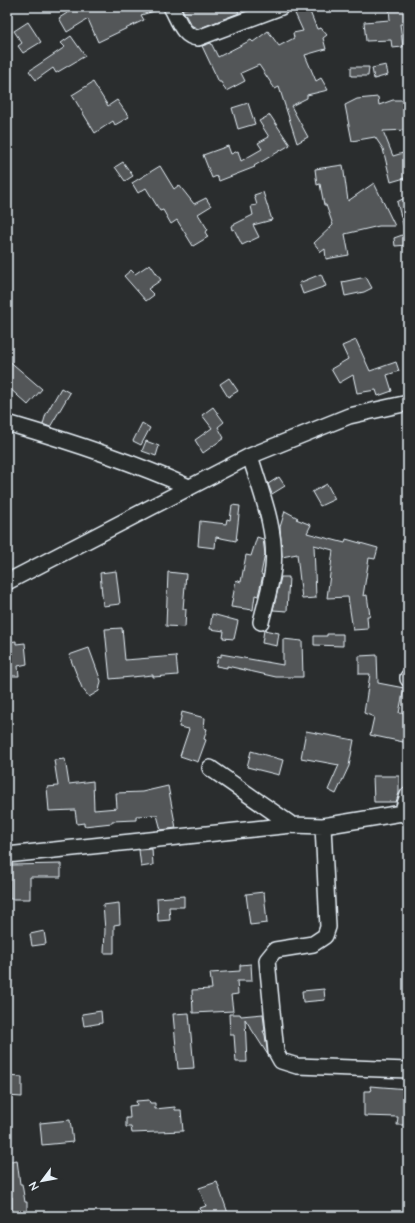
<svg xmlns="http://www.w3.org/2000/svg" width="415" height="1223" viewBox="0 0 415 1223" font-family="'Architects Daughter',sans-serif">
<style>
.building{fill:#535759;stroke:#e8f1f8}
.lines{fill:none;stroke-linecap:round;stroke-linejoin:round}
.minor-casing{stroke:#e8f1f8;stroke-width:18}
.minor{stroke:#2a2d2e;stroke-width:15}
</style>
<rect width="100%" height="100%" fill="#2a2d2e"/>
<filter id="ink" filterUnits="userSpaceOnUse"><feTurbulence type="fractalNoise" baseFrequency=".025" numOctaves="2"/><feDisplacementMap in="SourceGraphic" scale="8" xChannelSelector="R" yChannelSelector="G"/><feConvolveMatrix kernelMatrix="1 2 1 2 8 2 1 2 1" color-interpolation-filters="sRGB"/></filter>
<g filter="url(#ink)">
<path class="building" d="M 77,7 L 158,7 L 158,10 L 141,15 L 144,20 L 98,42 L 88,19 L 67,32 L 59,18 Z
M 191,7 L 236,7 L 239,13 L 198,29 L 191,25 L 182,9 Z
M 292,7 L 308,7 L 317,29 L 321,28 L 327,35 L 323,38 L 326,49 L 305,55 L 316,81 L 321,78 L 328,90 L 307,95 L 307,98 L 291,106 L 308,137 L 297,143 L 279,87 L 275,89 L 259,65 L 241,73 L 245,81 L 226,91 L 221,82 L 219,82 L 202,46 L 211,43 L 218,57 L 251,40 L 253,42 L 268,31 L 279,46 L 294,38 L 293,33 L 303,31 Z
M 389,7 L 408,7 L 408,24 L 400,24 L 403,47 L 392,48 L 391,40 L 366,41 L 364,22 L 390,20 Z
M 28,22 L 41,42 L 23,53 L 18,46 L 22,43 L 14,31 Z
M 71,36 L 85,56 L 56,73 L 53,68 L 36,80 L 29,71 L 65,47 L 61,43 Z
M 386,65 L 388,75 L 374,79 L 372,68 Z
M 351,67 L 369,67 L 368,76 L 351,76 Z
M 93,82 L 108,106 L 117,100 L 129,117 L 115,125 L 113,121 L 95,133 L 72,95 Z
M 378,97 L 379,105 L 393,100 L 408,100 L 408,130 L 383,131 L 393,156 L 403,153 L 408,177 L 391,182 L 383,149 L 375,137 L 352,141 L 345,105 L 357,99 Z
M 248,103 L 255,124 L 238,129 L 232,108 Z
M 270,115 L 290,145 L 254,166 L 255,167 L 219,181 L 217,176 L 212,178 L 203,155 L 228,146 L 231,154 L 238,151 L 241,161 L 262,149 L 258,143 L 269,137 L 259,121 Z
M 123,162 L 133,176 L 125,181 L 115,167 Z
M 343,165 L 348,201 L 374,183 L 395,226 L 379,226 L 345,234 L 349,255 L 326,259 L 325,249 L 321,252 L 314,243 L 333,225 L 326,205 L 324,205 L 320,184 L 317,185 L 315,169 Z
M 160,166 L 174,189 L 179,185 L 194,204 L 206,198 L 211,206 L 198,214 L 208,230 L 205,232 L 208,237 L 193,246 L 177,220 L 171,224 L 163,210 L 160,211 L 146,188 L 138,193 L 132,183 Z
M 263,192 L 272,220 L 253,225 L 259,237 L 242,245 L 234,229 L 232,230 L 231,226 L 253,215 L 251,206 L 257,205 L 254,195 Z
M 408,196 L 408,232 L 405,232 L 397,202 Z
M 408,233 L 408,245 L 395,246 L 394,238 Z
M 150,264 L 161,280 L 148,289 L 154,295 L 146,301 L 124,276 L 131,270 L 135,274 Z
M 321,274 L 326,286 L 303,294 L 299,283 Z
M 366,277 L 372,288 L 364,292 L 345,296 L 342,282 Z
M 356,340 L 370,371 L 396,362 L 399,371 L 387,375 L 392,391 L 378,396 L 376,390 L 357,393 L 353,375 L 339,383 L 331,369 L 348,359 L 342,346 Z
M 7,359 L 42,389 L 28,405 L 7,386 Z
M 229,378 L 238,391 L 228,397 L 220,384 Z
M 61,388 L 70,393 L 50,427 L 43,424 L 46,414 Z
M 213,407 L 224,422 L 218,427 L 224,438 L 203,453 L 195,440 L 212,428 L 202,415 Z
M 142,423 L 150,428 L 141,445 L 133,441 Z
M 146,441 L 159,446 L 156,456 L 142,451 Z
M 279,477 L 285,486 L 272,494 L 268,484 Z
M 327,484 L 335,499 L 320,506 L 312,492 Z
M 232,505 L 240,506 L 236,541 L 216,537 L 215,548 L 198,546 L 200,521 L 226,524 L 227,519 L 230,520 Z
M 285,511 L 298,518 L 296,519 L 311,525 L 307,533 L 345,543 L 346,539 L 378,548 L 375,559 L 369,558 L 363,596 L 367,595 L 370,616 L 367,616 L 368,629 L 353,630 L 348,597 L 327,598 L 333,550 L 314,545 L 316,598 L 302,599 L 297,554 L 282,557 L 280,527 Z
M 257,537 L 263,539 L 265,554 L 261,574 L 263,575 L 258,596 L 255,595 L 253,610 L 231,607 L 236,580 L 241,582 L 246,555 L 251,556 Z
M 116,571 L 120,604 L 103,606 L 100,573 Z
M 168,572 L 186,574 L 183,609 L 186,609 L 185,627 L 166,626 Z
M 281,577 L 289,577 L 287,611 L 273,610 Z
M 212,614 L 238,621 L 234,639 L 223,638 L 224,631 L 210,629 Z
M 122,628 L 125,660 L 176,656 L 178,675 L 153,677 L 153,675 L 110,679 L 105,629 Z
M 264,630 L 279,633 L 277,646 L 262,643 Z
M 327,634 L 343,634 L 343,646 L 314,645 L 314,636 L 327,636 Z
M 283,639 L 302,641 L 303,677 L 276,677 L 227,666 L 227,668 L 216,666 L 218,656 L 221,657 L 221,654 L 283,665 Z
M 16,641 L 16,644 L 25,643 L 27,664 L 18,666 L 19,676 L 9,676 L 9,667 L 7,667 L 7,646 L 8,642 Z
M 89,648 L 101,681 L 99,691 L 89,697 L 82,688 L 69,655 Z
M 377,655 L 378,683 L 404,688 L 399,713 L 408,714 L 408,743 L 370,735 L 374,717 L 364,713 L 370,674 L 359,674 L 359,656 Z
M 182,712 L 205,718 L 204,728 L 207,729 L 204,739 L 206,740 L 198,762 L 180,756 L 189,729 L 179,727 Z
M 306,731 L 354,740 L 349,766 L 336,794 L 328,790 L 339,765 L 301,758 Z
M 251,751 L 283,760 L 279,775 L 247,767 Z
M 65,759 L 69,784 L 93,781 L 94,810 L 117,808 L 116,793 L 142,792 L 168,786 L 176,828 L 161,830 L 157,815 L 136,816 L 136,820 L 112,821 L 112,823 L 84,826 L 84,823 L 77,824 L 75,810 L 49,811 L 47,787 L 58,786 L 54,760 Z
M 373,776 L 399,776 L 399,793 L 396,802 L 374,802 Z
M 152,849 L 153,865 L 141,867 L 139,850 Z
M 61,864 L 61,877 L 30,877 L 30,899 L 10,899 L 10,871 L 11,871 L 11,865 Z
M 264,892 L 267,923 L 250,925 L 246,894 Z
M 184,896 L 184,907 L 169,907 L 170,920 L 158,921 L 157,898 Z
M 119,903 L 120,924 L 114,925 L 114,953 L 104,953 L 105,930 L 103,905 Z
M 44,931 L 46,944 L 32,946 L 30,934 Z
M 251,964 L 252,981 L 237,981 L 238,994 L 231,995 L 233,1011 L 193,1013 L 192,990 L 212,989 L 210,973 L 240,971 L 240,965 Z
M 324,989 L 325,1000 L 303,1002 L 302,991 Z
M 101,1011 L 102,1023 L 84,1026 L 82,1014 Z
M 189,1013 L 194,1068 L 178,1069 L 173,1014 Z
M 229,1014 L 240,1014 L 241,1016 L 263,1014 L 265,1031 L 263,1031 L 265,1035 L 268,1055 L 245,1019 L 247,1062 L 236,1062 L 234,1035 L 230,1035 Z
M 7,1076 L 22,1077 L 22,1097 L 7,1096 Z
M 370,1086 L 408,1089 L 408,1125 L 397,1125 L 398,1117 L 364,1116 L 364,1091 L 371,1091 Z
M 149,1100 L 150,1103 L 155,1103 L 155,1109 L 175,1107 L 175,1110 L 181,1110 L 183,1131 L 132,1133 L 131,1127 L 126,1127 L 126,1118 L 130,1118 L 129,1106 L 137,1105 L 136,1101 Z
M 70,1120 L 73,1142 L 42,1145 L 40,1123 Z
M 17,1160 L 20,1184 L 22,1184 L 25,1202 L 27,1202 L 27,1216 L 12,1216 L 12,1197 L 7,1198 L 7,1162 Z
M 217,1182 L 229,1216 L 203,1216 L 200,1208 L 206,1206 L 199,1188 Z"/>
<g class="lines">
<g class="minor-casing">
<path id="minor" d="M 171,7 C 178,18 182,37 198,38 L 281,7
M 7,423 C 69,441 130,461 189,487
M 250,456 C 261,492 277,530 273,568 C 271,586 265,605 261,622
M 7,582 L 250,456 L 349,416 L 408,403
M 408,677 L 408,679
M 210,768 L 292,825
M 402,813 L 408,795
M 323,826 L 328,927 L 325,936 L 313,944 L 275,950 L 267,960 L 276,1052 L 281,1061 L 297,1066 L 408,1070
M 7,855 L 292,825 L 323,826 L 402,813 L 408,817"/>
</g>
<use href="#minor" class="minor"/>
</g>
</g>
<rect width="415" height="1223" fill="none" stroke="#2a2d2e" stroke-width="24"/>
<rect x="12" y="12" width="391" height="1199" fill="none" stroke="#e8f1f8" stroke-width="1.5" filter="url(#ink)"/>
<g transform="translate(42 1181) rotate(238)" stroke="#2a2d2e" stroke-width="3" paint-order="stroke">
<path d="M0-3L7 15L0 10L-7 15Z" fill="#e8f1f8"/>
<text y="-6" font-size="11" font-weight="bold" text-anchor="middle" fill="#e8f1f8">N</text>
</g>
</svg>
